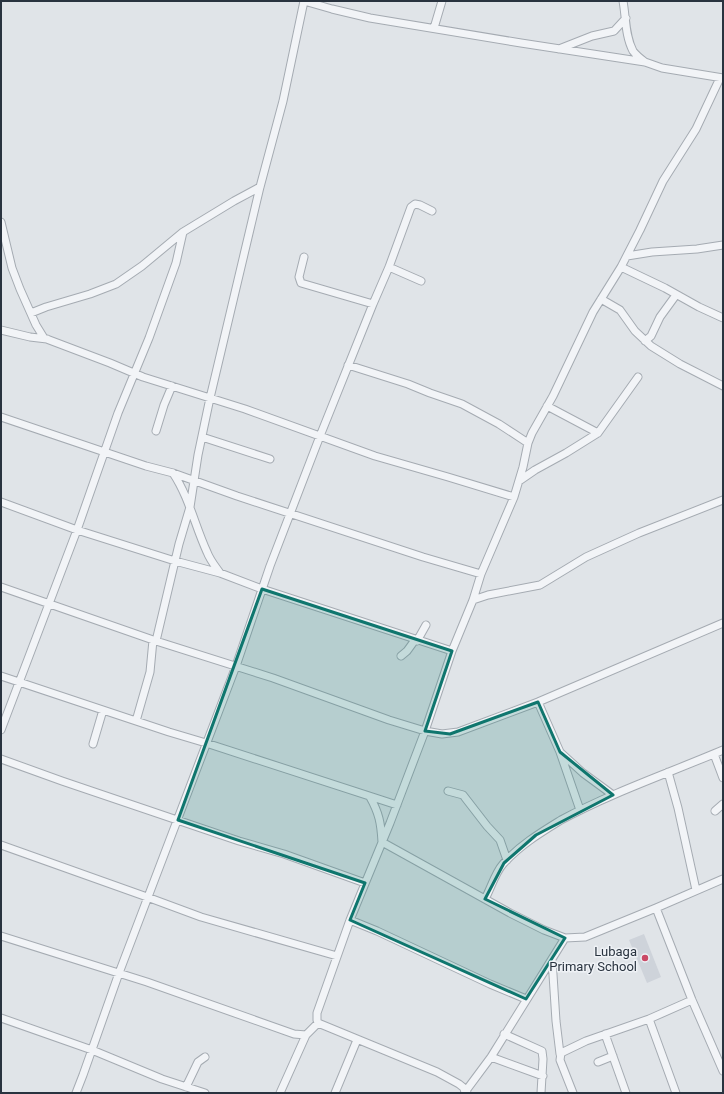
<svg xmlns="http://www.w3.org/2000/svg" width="724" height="1094" viewBox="0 0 724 1094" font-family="Roboto,sans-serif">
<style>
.built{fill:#ced3da}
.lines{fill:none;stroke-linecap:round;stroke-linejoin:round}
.minor-casing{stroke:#a5abb2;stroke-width:9}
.minor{stroke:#f2f4f7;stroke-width:7}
.marked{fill:#0f766e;fill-opacity:0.2;stroke:#0f766e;stroke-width:3;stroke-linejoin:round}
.poi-dot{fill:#ca4865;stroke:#eff2f6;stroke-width:1.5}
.labels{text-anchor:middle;stroke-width:3;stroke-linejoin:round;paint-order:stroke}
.poi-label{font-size:13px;fill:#29333f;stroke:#eff2f6;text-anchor:end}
</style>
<rect width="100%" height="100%" fill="#e0e4e8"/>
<path class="built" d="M 644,934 L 661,977 L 647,983 L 629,940 Z"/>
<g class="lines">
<g class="minor-casing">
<path id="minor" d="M 304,1 L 332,9 L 370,18 L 521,43 L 645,62 L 662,68 L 723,78
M 623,1 C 626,17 625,36 633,51 C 636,55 641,59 645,62
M 434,28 L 442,1
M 559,49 L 592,36 L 614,31 L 626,18
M 1,222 L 12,268 L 20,289 L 36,325 L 44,338 L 110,363 L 143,377 L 245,409 L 375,456 L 448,477 L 514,497
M 627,256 L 652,252 L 697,249 L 723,245
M 304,257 L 299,277 L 301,283 L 373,304
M 389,267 L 421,281
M 621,267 L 665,288 L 699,307 L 723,318
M 601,299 L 620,310 L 635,331 L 651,346 L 680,364 L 723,386
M 31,313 L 46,307 L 90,294 L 116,284 L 142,266 L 183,232 L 234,201 L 260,187
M 1,330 L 30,337 L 47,339
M 645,341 L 651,336 L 660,317 L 676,295
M 348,365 L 408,384 L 430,393 L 462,404 L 499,424 L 528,443
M 547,406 L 598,433
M 1,417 L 146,466 L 173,473 L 237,496 L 423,557 L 481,574
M 156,431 L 164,405 L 172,386
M 202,437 L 270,459
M 173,473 C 189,497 195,526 207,552 C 210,560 215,566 220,573
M 519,481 L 535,470 L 566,453 L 598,433 L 638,377
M 1,502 L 77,530 L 175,561 L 220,573 L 262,589 L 452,651
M 1,587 L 156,641 L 273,678 L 389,720 L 425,731 L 442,734 L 458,732 L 538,702 L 723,623
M 473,600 L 488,595 L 540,585 L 586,557 L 639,533 L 723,500
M 156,641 L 179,544 L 190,507 L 198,455 L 210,398 L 260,187 L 283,101 L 304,1
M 417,641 L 426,625
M 401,656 L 407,651 L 415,640
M 1,676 L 169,732 L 206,743 L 397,805
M 538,702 L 560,752 L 580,810
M 136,721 L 150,672 L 153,640
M 1,730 L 77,530 L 118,413 L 149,338 L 176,263 L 183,232
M 93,744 L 103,710
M 560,752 L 583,773 L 613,795
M 714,754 L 723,778
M 1,759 L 62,781 L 239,841 L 284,854 L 365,883
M 668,772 L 678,808 L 696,890
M 448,791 L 463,795 L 487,826 L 500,840 L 507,860
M 370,797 C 379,813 381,823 382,842 L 510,913 L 544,930 L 565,938 L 585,937 L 656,908 L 723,879
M 715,811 L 723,804
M 1,845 L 147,897 L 201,917 L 337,956
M 485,899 C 491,888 495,873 503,864 C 520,845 540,833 561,820 C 613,792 669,773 723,750
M 656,908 L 692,1000 L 723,1071
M 350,920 L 377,931 L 490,984 L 526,999
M 1,936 L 147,982 L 294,1034 L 306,1035
M 552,959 L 556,1021 L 560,1054
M 1,1018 L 92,1050 L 162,1079 L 205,1093
M 649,1019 L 676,1093
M 504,1034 L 542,1051 L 543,1059 L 541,1093
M 605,1034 L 626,1093
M 491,1057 L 543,1076
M 598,1062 L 613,1056
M 186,1087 L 198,1062 L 205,1057
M 76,1093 L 83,1075 L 119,973 L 236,666 L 270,566 L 320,436 L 373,304 L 389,267 L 411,207 L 415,204 L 420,205 L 432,211
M 280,1093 L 306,1035 L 318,1023
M 335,1093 L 357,1040
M 465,1093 L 464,1088 L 459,1084 L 437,1072 L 318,1023 L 317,1020 L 317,1013 L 350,920 L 390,823 L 425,731 L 452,651 L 473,600 L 481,574 L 514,497 L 523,467 L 528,443 L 532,433 L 553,396 L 593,312 L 621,267 L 640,230 L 663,181 L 696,129 L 720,78
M 467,1093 L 465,1092 L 491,1057 L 565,938
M 573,1093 L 560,1060 L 561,1053 L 586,1041 L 649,1019 L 692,1000"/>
</g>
<use href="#minor" class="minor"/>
</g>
<path class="marked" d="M 262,589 L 452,651 L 425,731 L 450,734 L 538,702 L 560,752 L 613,795 L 536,835 L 504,863 L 485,899 L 565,938 L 526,999 L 350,920 L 365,883 L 178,820 Z"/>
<circle class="poi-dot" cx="645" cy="958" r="4"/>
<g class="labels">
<g class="poi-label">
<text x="637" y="956">Lubaga<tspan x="637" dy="15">Primary School</tspan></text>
</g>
</g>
<rect width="724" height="1094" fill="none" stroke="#29333f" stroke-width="4"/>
</svg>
